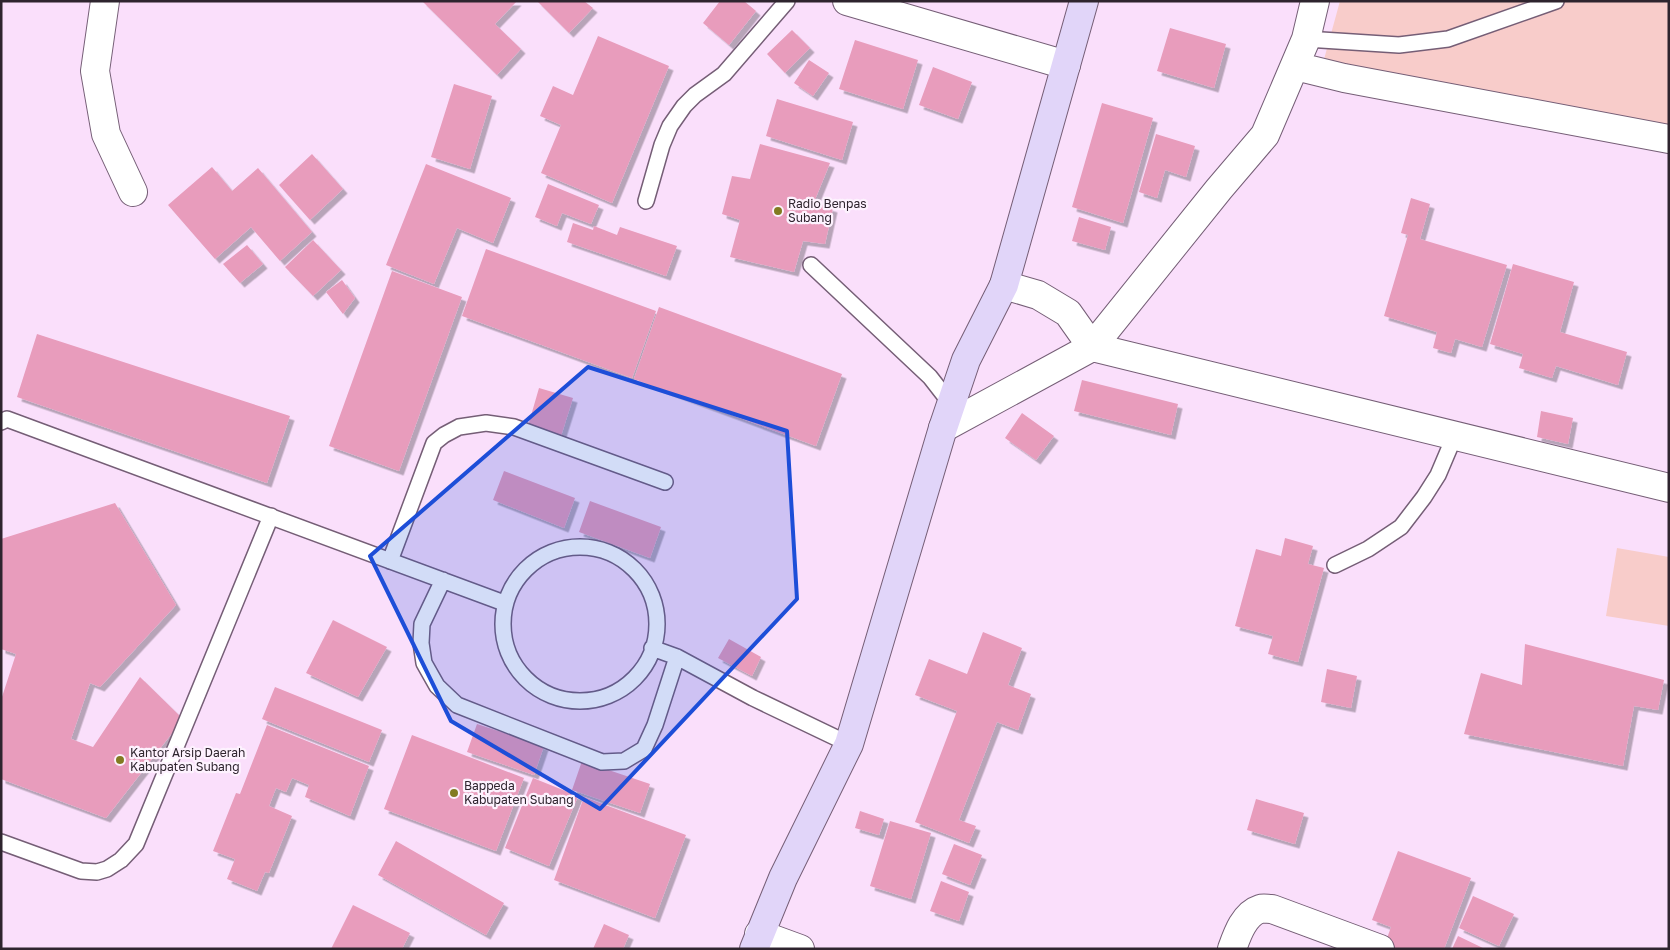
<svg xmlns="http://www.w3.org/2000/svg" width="1670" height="950" viewBox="0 0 1670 950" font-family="'Golos Text',sans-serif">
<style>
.green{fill:#f8ccca}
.building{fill:#e89cbc;filter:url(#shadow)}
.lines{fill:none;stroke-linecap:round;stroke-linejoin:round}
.service-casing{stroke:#755e76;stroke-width:18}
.minor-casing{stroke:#755e76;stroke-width:30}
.secondary-casing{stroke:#755e76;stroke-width:30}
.service{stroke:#fff;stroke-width:15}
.minor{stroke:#fff;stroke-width:28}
.secondary{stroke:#e1d5f9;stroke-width:28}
.marked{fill:#1d4ed8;fill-opacity:0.2;stroke:#1d4ed8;stroke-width:4;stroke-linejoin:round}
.poi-dot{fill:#827b21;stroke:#fdf2fe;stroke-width:2}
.labels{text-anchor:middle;stroke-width:4.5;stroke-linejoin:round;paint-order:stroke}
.poi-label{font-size:12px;fill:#2e242e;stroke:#fdf2fe;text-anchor:start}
</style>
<defs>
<filter id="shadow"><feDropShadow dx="4.5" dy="4.5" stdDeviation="0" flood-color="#0004"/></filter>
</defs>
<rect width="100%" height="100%" fill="#fadffb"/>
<path class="green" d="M 1340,1 L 1669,1 L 1669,130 L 1323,63 Z
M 1617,548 L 1669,557 L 1669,626 L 1606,616 Z"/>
<path class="building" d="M 422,1 L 517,1 L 495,24 L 521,49 L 497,75 Z
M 537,1 L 584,1 L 593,8 L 569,33 Z
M 720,1 L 744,1 L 756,11 L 729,45 L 703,23 Z
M 1170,28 L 1226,44 L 1214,88 L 1157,71 Z
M 792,30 L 810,48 L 785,73 L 767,54 Z
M 598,36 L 669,66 L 612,203 L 541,173 L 561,125 L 540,116 L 553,86 L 573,95 Z
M 855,40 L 918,60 L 903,109 L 839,89 Z
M 809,60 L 829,73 L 813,96 L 794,83 Z
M 933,67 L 972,82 L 958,119 L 919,105 Z
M 454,84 L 492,96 L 470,169 L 431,157 Z
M 777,99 L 853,122 L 842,160 L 766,136 Z
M 1102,103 L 1153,118 L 1123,223 L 1072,207 Z
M 1156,134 L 1195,146 L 1186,177 L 1165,170 L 1157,198 L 1139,192 Z
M 760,144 L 830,163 L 814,202 L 833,208 L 825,244 L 803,241 L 794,272 L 730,257 L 740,220 L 722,214 L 732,176 L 750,179 Z
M 312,154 L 343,189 L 310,220 L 279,185 Z
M 426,164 L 511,198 L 493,243 L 457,228 L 434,284 L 386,265 Z
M 212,167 L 232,191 L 258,168 L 312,232 L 280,261 L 251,227 L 215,259 L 168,205 Z
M 548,184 L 599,205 L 591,224 L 562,213 L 557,226 L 535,217 Z
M 1411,198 L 1430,204 L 1420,239 L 1507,265 L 1482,347 L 1455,339 L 1451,353 L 1433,348 L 1437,332 L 1384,316 L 1408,235 L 1401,233 Z
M 1079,217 L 1111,227 L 1105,250 L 1072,241 Z
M 573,223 L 593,230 L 594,226 L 617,235 L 620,227 L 677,246 L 666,276 L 567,242 Z
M 313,240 L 341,270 L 313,296 L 285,267 Z
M 247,245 L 263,264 L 240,283 L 223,264 Z
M 486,249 L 656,311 L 632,378 L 462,316 Z
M 1513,264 L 1574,282 L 1560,332 L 1627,352 L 1618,385 L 1556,366 L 1552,378 L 1519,368 L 1523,354 L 1490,344 Z
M 392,271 L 462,297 L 399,471 L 329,446 Z
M 342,280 L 355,298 L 343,314 L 326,292 Z
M 659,307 L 842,374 L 816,446 L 634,379 Z
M 37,334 L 290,416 L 267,483 L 17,397 Z
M 1082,380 L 1178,404 L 1171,435 L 1074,411 Z
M 539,388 L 573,398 L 561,436 L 528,426 Z
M 1541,411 L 1573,418 L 1568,444 L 1537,437 Z
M 1022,413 L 1054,436 L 1036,460 L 1005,438 Z
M 504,471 L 575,498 L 564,528 L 493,500 Z
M 590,501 L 661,527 L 650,558 L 579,532 Z
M 115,503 L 176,605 L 100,687 L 90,683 L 71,739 L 93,747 L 140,677 L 183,719 L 106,818 L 1,779 L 1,700 L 16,654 L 1,649 L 1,539 Z
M 1285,538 L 1313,546 L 1308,564 L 1324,568 L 1298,662 L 1268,654 L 1273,636 L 1235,626 L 1256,549 L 1281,556 Z
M 333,620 L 387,647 L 358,697 L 306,673 Z
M 983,632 L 1022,648 L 1008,685 L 1031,694 L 1018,730 L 997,722 L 959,820 L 976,826 L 969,843 L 915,822 L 957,711 L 915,695 L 929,659 L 967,674 Z
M 729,639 L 761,657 L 752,676 L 718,658 Z
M 1525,644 L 1664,680 L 1658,710 L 1634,706 L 1623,766 L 1464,734 L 1481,673 L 1522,685 Z
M 1327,669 L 1357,676 L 1351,708 L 1321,702 Z
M 275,687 L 382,730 L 369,762 L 262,719 Z
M 477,724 L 544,746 L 534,775 L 467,752 Z
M 267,725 L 369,766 L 350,816 L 305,797 L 309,785 L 292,778 L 286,792 L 276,788 L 269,806 L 292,816 L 269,873 L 265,872 L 257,891 L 227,879 L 235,859 L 213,851 L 236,793 L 240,794 Z
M 412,735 L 524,778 L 496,851 L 384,809 Z
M 582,761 L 650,784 L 640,813 L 572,790 Z
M 533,778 L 578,796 L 549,866 L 505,848 Z
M 584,797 L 686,835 L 655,918 L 554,880 Z
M 1256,799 L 1304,813 L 1295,844 L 1247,830 Z
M 860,811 L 884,819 L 879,835 L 855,828 Z
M 890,821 L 931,833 L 911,899 L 870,886 Z
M 396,841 L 504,903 L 486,935 L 378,875 Z
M 954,844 L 982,855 L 970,885 L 942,874 Z
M 1398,851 L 1471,878 L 1444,949 L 1396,949 L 1385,944 L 1391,927 L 1372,920 Z
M 941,881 L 969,892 L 959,921 L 930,911 Z
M 1473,896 L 1514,914 L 1499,946 L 1459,928 Z
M 353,905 L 410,933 L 402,949 L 331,949 Z
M 604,924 L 629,935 L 623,949 L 593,949 Z
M 1458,936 L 1485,949 L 1452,949 Z"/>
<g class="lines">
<g class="service-casing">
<path id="service" d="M 1306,39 L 1399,45 L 1448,39 L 1556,1
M 646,201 L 662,145 L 670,126 L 684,106 L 695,95 L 724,74 L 787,1
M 811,265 L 930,377 L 951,404
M 1,422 L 7,419 L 504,603
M503 624a77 77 0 1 1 154 0a77 77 0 1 1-154 0Z
M 390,561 L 434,443 L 444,435 L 459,427 L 486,423 L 514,427 L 665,482
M 1335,565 L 1368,549 L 1401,527 L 1424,497 L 1438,475 L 1455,435
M 443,580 L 422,624 L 421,643 L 424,663 L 437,686 L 457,705 L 602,762 L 624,761 L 644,749 L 655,725 L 677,657
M 652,648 L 677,657 L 753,698 L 849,744
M 1,842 L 81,871 L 97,872 L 107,869 L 121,860 L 136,844 L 271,516"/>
</g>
<g class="minor-casing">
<path id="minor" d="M 105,1 L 95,71 L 106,134 L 133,192
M 847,1 L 1066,65
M 1295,66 L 1344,78 L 1669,139
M 1004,285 L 1038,295 L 1068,313 L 1092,347 L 1669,488
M 943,428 L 1092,347 L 1219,189 L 1265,135 L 1306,39 L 1315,1
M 759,934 L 800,949
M 1232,949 C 1237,935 1244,914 1260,909 C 1263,908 1268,909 1272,909 L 1380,949"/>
</g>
<g class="secondary-casing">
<path id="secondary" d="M 754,949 L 783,878 L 849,744 L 943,428 L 966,360 L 1004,285 L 1084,1"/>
</g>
<use href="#service" class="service"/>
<use href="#minor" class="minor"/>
<use href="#secondary" class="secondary"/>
</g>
<path class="marked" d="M 588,367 L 787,431 L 797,599 L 600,809 L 451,721 L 370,556 Z"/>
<g class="poi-dot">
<circle cx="778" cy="211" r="5"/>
<circle cx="120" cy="760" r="5"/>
<circle cx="454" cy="793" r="5"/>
</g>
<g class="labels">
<g class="poi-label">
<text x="788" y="208">Radio Benpas<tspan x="788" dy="14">Subang</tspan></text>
<text x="130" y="757">Kantor Arsip Daerah<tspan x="130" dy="14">Kabupaten Subang</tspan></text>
<text x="464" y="790">Bappeda<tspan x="464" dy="14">Kabupaten Subang</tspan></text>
</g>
</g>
<rect width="1670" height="950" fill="none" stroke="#2e242e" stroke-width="5"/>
</svg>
